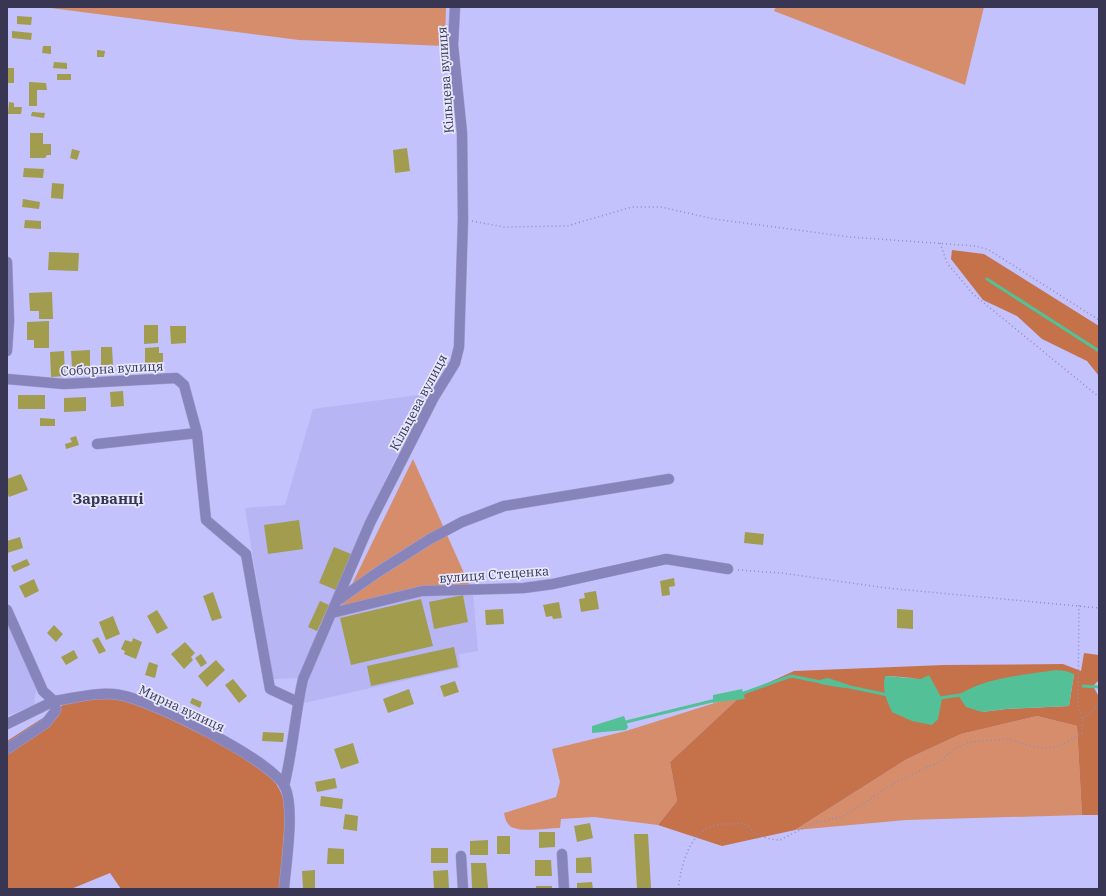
<svg xmlns="http://www.w3.org/2000/svg" width="1106" height="896" viewBox="0 0 1106 896" font-family="'IBM Plex Serif',serif">
<style>
.built{fill:#b7b5f4}
.green{fill:#d58d6c}
.forest{fill:#c5724b;fill-rule:evenodd}
.water{fill:#54c097}
.lines{fill:none;stroke-linecap:round;stroke-linejoin:round}
.stream{stroke:#54c097;stroke-width:3}
.building{fill:#a19c4e}
.minor-casing{stroke:#a2a0d3;stroke-width:11}
.path{stroke:#8f8ebd;stroke-width:1.5;stroke-dasharray:1 3;stroke-linecap:butt}
.minor{stroke:#8684ba;stroke-width:10}
.labels{text-anchor:middle;stroke-width:3.5;stroke-linejoin:round;paint-order:stroke}
.street-label{font-size:13px;fill:#383653;stroke:#e7e7fe}
.quarter-label{font-size:15px;font-weight:bold;fill:#383653;stroke:#e7e7fe}
</style>
<rect width="100%" height="100%" fill="#c3c2fc"/>
<path class="built" d="M 426,394 L 365,523 L 298,678 L 273,679 L 245,508 L 285,505 L 313,409 Z
M 473,593 L 478,651 L 459,654 L 460,668 L 304,703 L 308,680 L 338,613 L 423,594 Z
M 7,620 L 36,689 L 34,705 L 7,716 Z"/>
<path class="green" d="M 43,7 L 446,7 L 445,46 L 299,40 Z
M 776,7 L 984,7 L 965,85 L 774,11 Z
M 413,459 L 473,593 L 423,594 L 338,613 Z
M 743,694 L 670,762 L 677,801 L 658,825 L 594,817 L 561,819 L 560,828 C 549,828 524,832 514,828 C 507,826 505,819 504,813 L 556,797 L 560,782 L 552,749 L 626,731 Z
M 1037,716 L 1077,726 L 1082,815 L 906,820 L 795,830 L 907,759 L 961,734 Z"/>
<path class="forest" d="M 952,250 L 984,254 L 1099,326 L 1099,376 L 1087,361 L 1042,339 L 1017,316 L 983,300 L 951,259 Z
M 1084,653 L 1099,655 L 1099,680 L 1093,686 L 1099,697 L 1099,815 L 1082,815 L 1077,726 L 1037,716 L 961,734 L 907,759 L 795,830 L 722,846 L 658,825 L 677,801 L 670,762 L 743,694 L 794,671 L 944,665 L 1063,664 L 1081,671 ZM 1074,674 L 1069,706 L 1006,709 L 982,712 ZM 885,676 C 909,678 928,675 942,699 Z
M 95,698 C 103,699 112,698 120,700 C 149,705 257,759 274,781 C 280,789 283,797 286,806 L 280,889 L 121,889 L 110,873 L 71,889 L 7,889 L 7,741 L 66,703 Z"/>
<path class="water" d="M 1056,670 L 1066,671 L 1074,674 L 1069,706 L 1006,709 L 982,712 L 966,707 L 958,695 C 987,677 1023,675 1056,670 Z
M 929,675 L 942,699 L 938,719 L 932,725 L 912,721 L 892,712 C 886,699 882,690 885,676 L 921,679 Z
M 828,678 L 849,685 L 844,688 L 820,684 L 819,680 Z
M 742,689 L 745,699 C 734,701 724,700 713,703 L 713,695 Z
M 624,716 L 628,727 L 626,730 L 592,733 L 592,726 Z"/>
<g class="lines">
<path class="stream" d="M 987,279 L 1099,351
M 845,686 L 888,695
M 1083,686 L 1099,687
M 741,694 L 791,676 L 821,682
M 939,698 L 961,695
M 626,722 L 716,700"/>
</g>
<path class="building" d="M 17,16 L 32,17 L 31,25 L 17,24 Z
M 12,31 L 32,33 L 31,40 L 12,38 Z
M 43,46 L 51,46 L 51,54 L 42,53 Z
M 97,50 L 105,51 L 104,57 L 97,57 Z
M 54,62 L 67,63 L 67,69 L 53,68 Z
M 8,68 L 14,68 L 14,83 L 8,83 Z
M 57,74 L 71,74 L 71,80 L 57,80 Z
M 29,82 L 46,83 L 47,90 L 37,90 L 37,106 L 29,106 Z
M 9,102 L 14,103 L 14,107 L 22,107 L 21,114 L 8,114 Z
M 32,112 L 45,113 L 44,118 L 31,116 Z
M 30,133 L 43,133 L 43,144 L 51,144 L 51,155 L 47,155 L 45,158 L 30,158 Z
M 407,148 L 410,171 L 395,173 L 393,150 Z
M 72,149 L 80,151 L 77,160 L 70,158 Z
M 24,168 L 44,169 L 43,178 L 23,177 Z
M 52,183 L 64,184 L 63,199 L 51,198 Z
M 23,199 L 40,202 L 39,209 L 22,207 Z
M 25,220 L 41,221 L 41,229 L 24,228 Z
M 49,252 L 79,253 L 78,271 L 48,270 Z
M 52,292 L 53,319 L 39,319 L 39,311 L 30,311 L 29,293 Z
M 49,321 L 49,348 L 34,348 L 34,340 L 27,340 L 27,322 Z
M 144,325 L 158,325 L 158,343 L 144,344 Z
M 170,326 L 186,326 L 186,343 L 171,344 Z
M 101,347 L 112,347 L 113,365 L 101,365 Z
M 159,347 L 159,353 L 163,353 L 163,366 L 145,366 L 145,348 Z
M 90,350 L 90,366 L 72,367 L 71,351 Z
M 64,351 L 65,376 L 51,377 L 50,352 Z
M 123,391 L 124,406 L 111,407 L 110,392 Z
M 18,395 L 45,395 L 45,409 L 18,409 Z
M 86,397 L 86,411 L 64,412 L 64,398 Z
M 40,418 L 55,419 L 55,426 L 40,426 Z
M 76,436 L 79,445 L 66,449 L 65,444 L 72,442 L 70,438 Z
M 21,474 L 28,490 L 9,497 L 7,492 L 7,479 Z
M 299,520 L 303,549 L 268,554 L 264,525 Z
M 745,532 L 764,534 L 763,545 L 744,543 Z
M 20,537 L 23,548 L 7,553 L 7,541 Z
M 334,547 L 351,554 L 336,590 L 319,583 Z
M 27,559 L 30,565 L 14,572 L 11,566 Z
M 674,578 L 675,586 L 669,587 L 670,595 L 662,596 L 660,581 Z
M 34,579 L 39,591 L 25,598 L 19,586 Z
M 596,591 L 599,609 L 581,612 L 579,599 L 585,598 L 584,593 Z
M 213,592 L 222,618 L 212,621 L 203,596 Z
M 463,595 L 468,622 L 434,629 L 429,602 Z
M 421,599 L 433,646 L 351,665 L 340,618 Z
M 320,601 L 329,605 L 317,631 L 308,627 Z
M 559,602 L 562,618 L 553,619 L 552,616 L 546,617 L 543,605 Z
M 503,609 L 504,624 L 486,625 L 485,610 Z
M 897,609 L 913,610 L 913,629 L 897,628 Z
M 157,610 L 168,628 L 157,634 L 147,616 Z
M 113,616 L 120,634 L 106,640 L 99,622 Z
M 54,625 L 63,634 L 56,642 L 47,633 Z
M 98,637 L 106,651 L 99,654 L 92,640 Z
M 133,638 L 142,642 L 136,659 L 124,654 L 125,651 L 121,649 L 125,640 L 132,642 Z
M 185,642 L 195,653 L 191,657 L 193,660 L 184,669 L 171,654 Z
M 454,647 L 458,667 L 371,686 L 367,666 Z
M 74,650 L 78,658 L 66,665 L 61,657 Z
M 201,654 L 207,663 L 201,667 L 195,658 Z
M 216,660 L 225,670 L 207,687 L 198,676 Z
M 149,662 L 158,665 L 155,678 L 145,675 Z
M 233,679 L 247,696 L 239,703 L 225,685 Z
M 455,681 L 459,692 L 444,697 L 440,686 Z
M 409,689 L 414,704 L 388,713 L 383,699 Z
M 192,698 L 202,702 L 200,708 L 190,703 Z
M 263,732 L 284,733 L 283,742 L 262,741 Z
M 353,743 L 359,763 L 341,769 L 334,749 Z
M 335,778 L 337,788 L 317,792 L 315,782 Z
M 321,796 L 343,799 L 342,809 L 320,806 Z
M 345,814 L 358,816 L 357,831 L 343,829 Z
M 590,823 L 593,838 L 577,842 L 574,826 Z
M 539,832 L 555,832 L 555,847 L 539,848 Z
M 634,834 L 648,834 L 651,888 L 637,889 Z
M 497,836 L 510,836 L 510,854 L 497,854 Z
M 488,840 L 488,855 L 470,855 L 470,841 Z
M 328,848 L 344,849 L 344,864 L 327,864 Z
M 431,848 L 448,848 L 448,863 L 431,863 Z
M 591,857 L 592,873 L 576,873 L 576,858 Z
M 535,860 L 551,860 L 552,876 L 535,876 Z
M 471,863 L 486,863 L 488,888 L 472,889 Z
M 315,870 L 315,889 L 303,889 L 302,871 Z
M 448,870 L 449,889 L 434,889 L 433,871 Z
M 592,882 L 593,889 L 577,889 L 577,883 Z
M 536,886 L 552,886 L 552,889 L 536,889 Z"/>
<g class="lines">
<g class="minor-casing">
<path id="minor" d="M 7,262 L 9,321 L 7,351
M 7,379 L 64,384 L 176,378 L 184,385 L 197,433 L 97,444
M 197,433 L 206,520 L 246,554 L 270,689 L 298,702
M 337,601 L 378,572 L 430,539 L 462,522 L 504,506 L 669,479
M 7,610 L 43,691 L 54,701 C 75,698 99,691 120,695 C 151,700 272,760 285,787 C 295,809 286,863 284,889
M 332,613 L 422,591 L 524,588 L 553,584 L 666,559 L 728,569
M 7,724 L 54,701 L 56,710 L 46,723 L 7,749
M 284,786 C 293,750 295,714 303,679 L 370,523 L 434,397 L 455,363 L 459,347 L 463,219 L 462,133 L 453,45 L 455,7
M 562,854 L 564,889
M 461,856 L 463,889"/>
</g>
<path class="path" d="M 472,221 L 504,227 L 567,226 L 632,207 L 661,207 L 714,219 L 850,237 L 976,246 L 989,250 L 1099,320
M 940,243 L 947,263 L 973,294 L 1099,397
M 738,570 L 782,573 L 886,588 L 1099,608
M 1083,719 L 1099,704
M 678,889 C 683,858 691,823 729,824 C 735,824 743,822 748,826 C 750,827 752,831 754,832 C 760,837 773,840 780,840 L 812,824 L 846,815 L 896,782 L 939,762 L 954,749 L 969,742 L 1009,739 L 1034,747 L 1047,748 L 1060,746 L 1082,733 L 1083,719 L 1078,705 L 1079,605"/>
<use href="#minor" class="minor"/>
</g>
<g class="labels">
<g class="street-label">
<text transform="translate(445 80) rotate(-94)" y="5">Кільцева вулиця</text>
<text transform="translate(112 368) rotate(-3)" y="5">Соборна вулиця</text>
<text transform="translate(418 402) rotate(-62)" y="5">Кільцева вулиця</text>
<text transform="translate(494 574) rotate(-4)" y="5">вулиця Стеценка</text>
<text transform="translate(182 708) rotate(25)" y="5">Мирна вулиця</text>
</g>
<g class="quarter-label">
<text x="108" y="504">Зарванці</text>
</g>
</g>
<rect width="1106" height="896" fill="none" stroke="#383653" stroke-width="16"/>
</svg>
